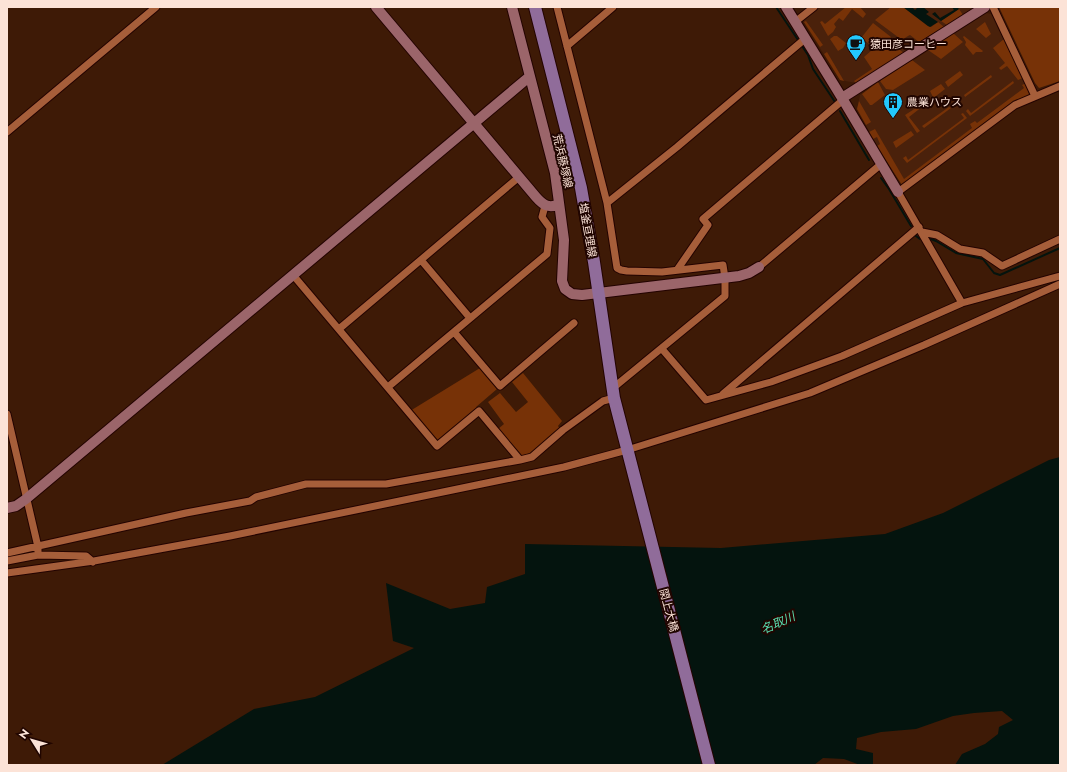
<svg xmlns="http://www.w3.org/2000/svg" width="1067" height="772" viewBox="0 0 1067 772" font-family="Jost,'Noto Sans JP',sans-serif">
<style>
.built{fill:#4a210b}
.green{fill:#773207}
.water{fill:#04140e}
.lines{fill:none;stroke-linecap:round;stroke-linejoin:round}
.stream{stroke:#04140e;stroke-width:2}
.street-casing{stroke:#230300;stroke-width:9}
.secondary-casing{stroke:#230300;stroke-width:12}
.primary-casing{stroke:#230300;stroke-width:14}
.street{stroke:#a65e3a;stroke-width:7}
.secondary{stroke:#9b656a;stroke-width:10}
.primary{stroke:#906c9a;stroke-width:12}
.labels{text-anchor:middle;stroke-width:4;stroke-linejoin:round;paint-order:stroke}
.poi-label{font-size:11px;fill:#fce3d7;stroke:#200500;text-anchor:start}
.street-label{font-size:11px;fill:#fce3d7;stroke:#200500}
.water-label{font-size:12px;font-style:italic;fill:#58ddae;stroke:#200500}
</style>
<rect width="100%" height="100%" fill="#3e1a06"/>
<path class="built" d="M 818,7 L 975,7 L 856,83 L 840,80 L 803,21 Z
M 986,13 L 991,14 L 993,17 L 1026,83 L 1029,94 L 902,185 L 881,153 L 857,109 L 860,95 Z"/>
<path class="green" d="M 846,7 L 860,7 L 866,14 L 863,18 L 852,9 L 843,21 L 839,18 L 834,24 L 836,27 L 833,32 L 828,36 L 820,22 L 822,21 L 825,24 Z
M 891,7 L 903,7 L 928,26 L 931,27 L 938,22 L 944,27 L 919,42 L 910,35 L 908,36 L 902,40 L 875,20 Z
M 999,7 L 1060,7 L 1060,81 L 1039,88 L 1035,83 Z
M 959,9 L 963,15 L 947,25 L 941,21 Z
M 806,21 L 823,45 L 820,47 L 804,22 Z
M 985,22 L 991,34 L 986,38 L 976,29 Z
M 873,23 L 891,37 L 890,43 L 904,53 L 856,83 L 854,81 L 872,69 L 864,57 L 872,50 L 872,46 L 861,38 Z
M 953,33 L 963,42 L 941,59 L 928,50 Z
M 834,36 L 837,36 L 846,43 L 843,48 L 838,51 L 830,39 Z
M 964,36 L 983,51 L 982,52 L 976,52 L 973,55 L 965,45 L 966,42 L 963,37 Z
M 1004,39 L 1023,78 L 1018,80 L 1007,66 L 1001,70 L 999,68 L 1005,63 L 993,48 Z
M 827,52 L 844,81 L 840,80 L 824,54 Z
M 912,60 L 925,70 L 893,90 L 886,89 L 880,81 Z
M 960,71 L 963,75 L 948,87 L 945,82 Z
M 991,75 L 992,77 L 965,97 L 964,95 Z
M 1013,81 L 1014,83 L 970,116 L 966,111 L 968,109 L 971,113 Z
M 878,82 L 885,95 L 872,105 L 870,105 L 862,94 Z
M 1026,83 L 1029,94 L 1028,96 L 981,127 L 902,185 L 877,146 L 880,144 L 877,137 L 873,139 L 869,132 L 875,129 L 904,179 L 972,128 L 970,124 L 975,121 L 977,123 L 1024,88 L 1022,85 Z
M 941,84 L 945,89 L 909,117 L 920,131 L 917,133 L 905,115 L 933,97 L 930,91 Z
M 859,101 L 871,122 L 866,125 L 857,109 Z
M 949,107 L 951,108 L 924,128 L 922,126 Z
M 963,113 L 967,118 L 907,163 L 903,158 L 906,156 L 908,160 L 964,118 L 961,114 Z
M 911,131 L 914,135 L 896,148 L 893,142 Z
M 480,368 L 497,389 L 476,407 L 477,408 L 436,442 L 410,411 Z
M 523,373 L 562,421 L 558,426 L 560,429 L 534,452 L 521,456 L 498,429 L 504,424 L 488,402 L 500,393 L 516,412 L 528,402 L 512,382 Z"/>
<path class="water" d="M 903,7 L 912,7 L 915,10 L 918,7 L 923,7 L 929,12 L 926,14 L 938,22 L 930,27 L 928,26 Z
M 952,7 L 957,7 L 959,9 L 941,21 L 932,14 L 935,12 L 940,18 L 954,10 Z
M 1060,457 L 1060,765 L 955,765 L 962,754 L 985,744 L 998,734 L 999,727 L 1013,720 L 1002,711 L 974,713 L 953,716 L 916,729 L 881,732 L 857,738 L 856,749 L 873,753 L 873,765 L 860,765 L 844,759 L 823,758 L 814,765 L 162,765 L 254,709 L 315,697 L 414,648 L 393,641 L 386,583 L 450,609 L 485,603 L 487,587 L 525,574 L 525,544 L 721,548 L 885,534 L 943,513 L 1049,460 Z"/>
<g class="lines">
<path class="stream" d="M 776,7 L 798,40
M 802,46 L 808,55 L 813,69 L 835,102
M 840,111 L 869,160
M 881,178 L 889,189 L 911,226
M 916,236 L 920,239
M 931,239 L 936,241 L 956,253 L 983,259 L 994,273 L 1000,275 L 1060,248"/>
<g class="street-casing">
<path id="street" d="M 557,7 L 607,203
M 993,7 L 1035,96
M 795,22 L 814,7
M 567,46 L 613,7
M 7,132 L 156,7
M 922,232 L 937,235 L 960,249 L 983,253 L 1002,266 L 1060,239
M 421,260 L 470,318
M 759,267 L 880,165
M 677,270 L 708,225 L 703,219 L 843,100
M 293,275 L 437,446 L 479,411 L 520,460 L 532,457 L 563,430 L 603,401 L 614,398
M 962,303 L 1060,276
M 339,329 L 519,177
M 454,332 L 500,386 L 574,323
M 662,349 L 706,400 L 771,382 L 842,356 L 962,303 L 898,192 L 1015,105 L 1060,86
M 388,387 L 547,254 L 550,228 L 542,217 L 545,206
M 613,388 L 725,296 L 725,278 L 723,265 L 662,272 L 627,271 L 621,270 L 617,268 L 607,203 L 677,147 L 806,38
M 723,394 L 919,227
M 7,414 L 38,547 L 38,555 L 86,556 L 93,562
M 7,553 L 186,513 L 250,501 L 256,497 L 306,484 L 386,484 L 520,460
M 7,561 L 38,555
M 7,573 L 94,561 L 230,536 L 564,467 L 627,450 L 810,393 L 924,345 L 1060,284"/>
</g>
<g class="secondary-casing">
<path id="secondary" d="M 376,7 L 536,197 C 543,205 549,209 559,204
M 512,7 L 555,173 L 564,240 L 562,281 L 565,289 L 572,294 L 582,295 L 739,276 L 749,273 L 759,267
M 786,7 L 842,98 L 898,192
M 842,98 L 985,7
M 7,508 L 16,506 L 26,499 L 529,77"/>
</g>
<g class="primary-casing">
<path id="primary" d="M 535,7 L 581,188 L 594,262 L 614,398 L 709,765"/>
</g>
<use href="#street" class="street"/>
<use href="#secondary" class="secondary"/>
<use href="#primary" class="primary"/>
</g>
<defs>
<g id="cafe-pin" transform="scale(1)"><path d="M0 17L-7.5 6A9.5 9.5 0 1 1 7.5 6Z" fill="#23c9fe" stroke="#200500"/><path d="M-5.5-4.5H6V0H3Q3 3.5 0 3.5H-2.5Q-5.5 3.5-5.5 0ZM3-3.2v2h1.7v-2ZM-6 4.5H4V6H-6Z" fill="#111"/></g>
<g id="building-pin" transform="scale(1)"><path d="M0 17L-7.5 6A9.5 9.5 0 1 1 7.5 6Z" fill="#23c9fe" stroke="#200500"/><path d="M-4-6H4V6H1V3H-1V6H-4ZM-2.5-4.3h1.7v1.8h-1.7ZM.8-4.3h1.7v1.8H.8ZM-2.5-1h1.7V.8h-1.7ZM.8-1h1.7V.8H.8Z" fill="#111"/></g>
</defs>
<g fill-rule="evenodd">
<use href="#cafe-pin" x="856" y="44"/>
<use href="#building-pin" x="893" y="102"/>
</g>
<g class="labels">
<g class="poi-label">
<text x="870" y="48">猿田彦コーヒー</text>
<text x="907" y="106">農業ハウス</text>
</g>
<g class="street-label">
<text transform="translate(563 161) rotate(77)" y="4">荒浜藤塚線</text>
<text transform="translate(588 230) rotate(80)" y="4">塩釜亘理線</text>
<text transform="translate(669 610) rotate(75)" y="4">閖上大橋</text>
</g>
<g class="water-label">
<text transform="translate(778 623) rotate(-24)" y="4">名取川</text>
</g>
</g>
<rect width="1067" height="772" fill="none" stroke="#fce3d7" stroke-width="16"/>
<g transform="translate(32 740) rotate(307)" stroke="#200500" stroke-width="3" paint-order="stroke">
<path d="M0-3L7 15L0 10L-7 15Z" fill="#fce3d7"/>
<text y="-6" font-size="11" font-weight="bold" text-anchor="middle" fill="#fce3d7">N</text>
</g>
</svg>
